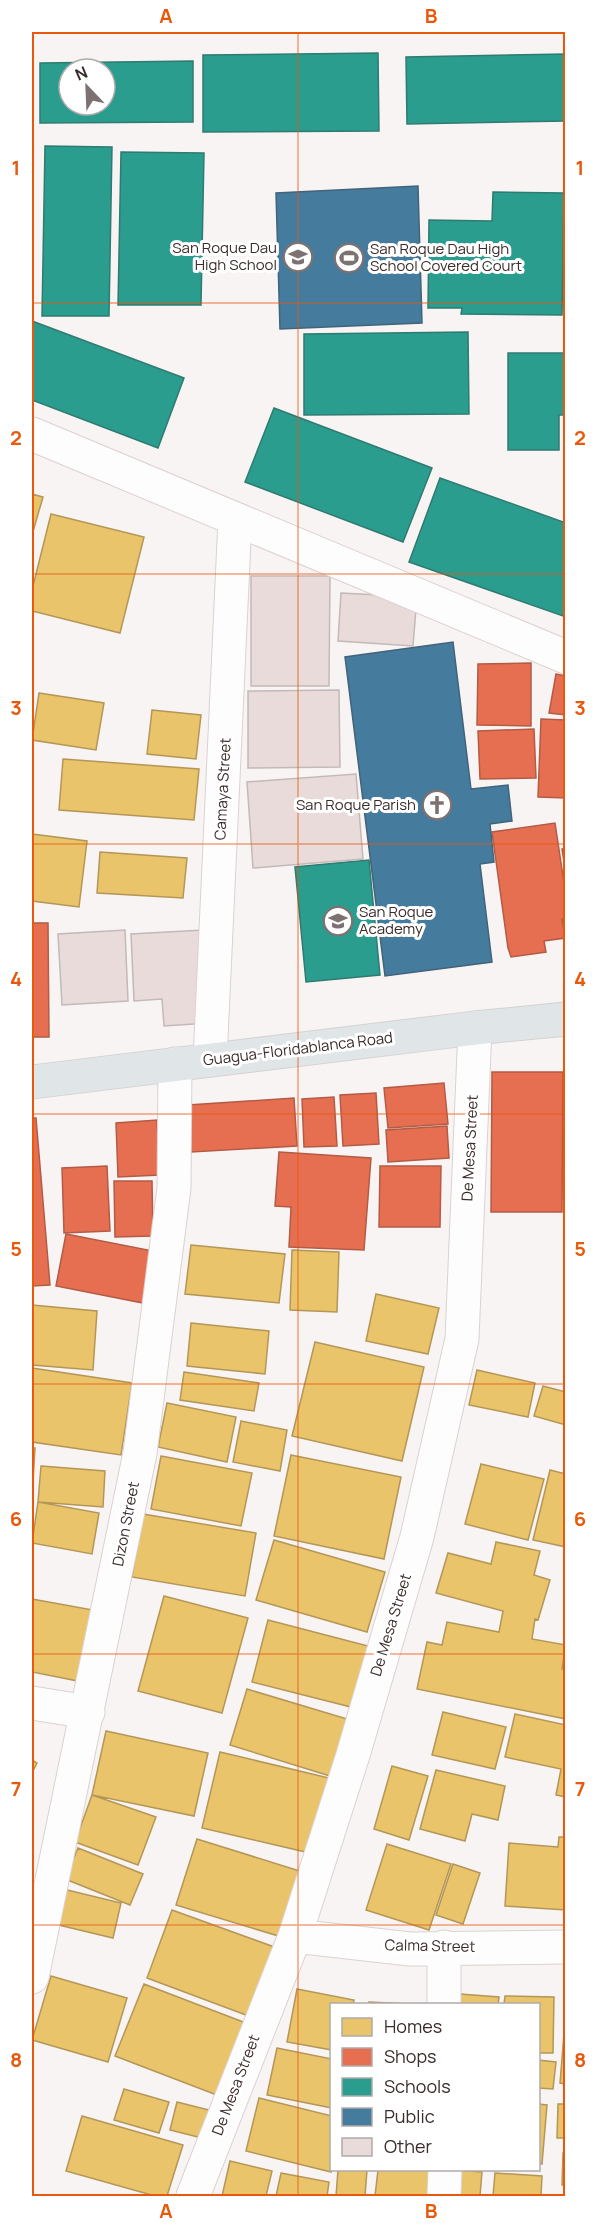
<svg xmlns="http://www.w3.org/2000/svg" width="597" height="2228" viewBox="0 0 597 2228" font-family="Manrope,sans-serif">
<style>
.homes{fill:#e9c46a;stroke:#b49657;stroke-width:1.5}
.shops{fill:#e76f51;stroke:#b35b45;stroke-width:1.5}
.schools{fill:#2a9d8f;stroke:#2f7b71;stroke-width:1.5;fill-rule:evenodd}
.public{fill:#457b9d;stroke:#42637a;stroke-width:1.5}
.building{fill:#e8dbd9;stroke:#c2b9b8;stroke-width:1.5}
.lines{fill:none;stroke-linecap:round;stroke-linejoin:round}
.minor-casing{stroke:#dbd1d0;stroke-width:35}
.primary-casing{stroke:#d5d1d0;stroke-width:35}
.minor{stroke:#fefdfd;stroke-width:33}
.primary{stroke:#e0e6e8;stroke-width:33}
.grid{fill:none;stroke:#e8590c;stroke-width:1.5;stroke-opacity:0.55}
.labels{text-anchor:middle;stroke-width:6;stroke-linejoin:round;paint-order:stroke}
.poi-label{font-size:15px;fill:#3a2c2a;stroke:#fff;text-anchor:end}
.street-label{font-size:15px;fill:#3a2c2a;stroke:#fff}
.neatline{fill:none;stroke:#e8590c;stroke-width:2}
.grid-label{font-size:20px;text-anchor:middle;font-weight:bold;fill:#e8590c}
</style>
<rect width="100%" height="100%" fill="#f9f4f4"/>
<path class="homes" d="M 32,494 L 43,497 L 32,535 Z
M 51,514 L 144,537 L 120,633 L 32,611 L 32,590 Z
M 39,693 L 104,703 L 96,750 L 32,740 Z
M 152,710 L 201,715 L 196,759 L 147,754 Z
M 63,759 L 199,769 L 194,820 L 59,810 Z
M 32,834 L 87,841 L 79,907 L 32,901 Z
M 100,852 L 187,858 L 183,898 L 97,893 Z
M 191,1245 L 285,1254 L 279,1303 L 185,1294 Z
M 292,1250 L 339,1252 L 337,1312 L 290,1310 Z
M 376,1294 L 439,1308 L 428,1354 L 366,1341 Z
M 32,1305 L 97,1311 L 93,1370 L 32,1365 Z
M 191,1323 L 269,1331 L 265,1374 L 187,1366 Z
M 315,1342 L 424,1367 L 402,1461 L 292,1436 Z
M 32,1368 L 132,1383 L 121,1455 L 32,1442 Z
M 477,1370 L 535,1383 L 528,1417 L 469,1405 Z
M 184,1372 L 259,1383 L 254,1411 L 180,1400 Z
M 543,1386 L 566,1392 L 566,1425 L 534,1416 Z
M 167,1403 L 236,1417 L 227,1462 L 158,1447 Z
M 241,1421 L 287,1430 L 280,1471 L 233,1462 Z
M 32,1448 L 35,1448 L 33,1482 L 32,1482 Z
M 291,1455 L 401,1477 L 384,1559 L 274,1536 Z
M 161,1456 L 252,1473 L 241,1526 L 151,1509 Z
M 481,1464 L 544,1479 L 528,1540 L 465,1524 Z
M 41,1466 L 105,1471 L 103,1507 L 38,1502 Z
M 550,1470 L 566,1474 L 566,1547 L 533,1540 Z
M 38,1502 L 99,1513 L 92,1554 L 32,1543 Z
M 143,1514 L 256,1533 L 245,1596 L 132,1577 Z
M 274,1540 L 385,1572 L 367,1632 L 256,1600 Z
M 496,1542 L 540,1551 L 534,1575 L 550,1580 L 538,1620 L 535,1619 L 532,1639 L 566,1645 L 562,1669 L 566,1670 L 566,1719 L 417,1689 L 427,1642 L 442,1645 L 447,1622 L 499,1632 L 503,1611 L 436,1593 L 448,1553 L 491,1564 Z
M 164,1596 L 248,1618 L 222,1713 L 138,1691 Z
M 32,1599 L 93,1610 L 78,1681 L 32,1672 Z
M 268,1620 L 368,1646 L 351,1707 L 252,1682 Z
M 247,1689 L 347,1719 L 330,1776 L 230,1745 Z
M 443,1712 L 506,1727 L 495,1769 L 432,1755 Z
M 515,1714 L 566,1725 L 566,1797 L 556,1795 L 561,1769 L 505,1757 Z
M 106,1731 L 208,1753 L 194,1816 L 92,1795 Z
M 220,1752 L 329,1778 L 310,1853 L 202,1828 Z
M 32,1760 L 37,1763 L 32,1773 Z
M 392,1766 L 428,1776 L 409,1840 L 374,1829 Z
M 436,1770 L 505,1786 L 498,1820 L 472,1814 L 465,1841 L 420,1829 Z
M 92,1795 L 156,1817 L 138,1865 L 75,1842 Z
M 559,1837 L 566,1837 L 566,1910 L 505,1906 L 509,1843 L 558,1847 Z
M 197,1839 L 306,1873 L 285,1938 L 176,1905 Z
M 387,1844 L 451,1864 L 429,1930 L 366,1910 Z
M 78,1848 L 143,1874 L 130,1905 L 65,1879 Z
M 453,1864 L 480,1873 L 463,1924 L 436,1915 Z
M 59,1888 L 121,1903 L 113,1938 L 50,1923 Z
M 172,1910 L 280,1949 L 254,2018 L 147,1978 Z
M 51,1976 L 127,1998 L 108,2062 L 32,2040 Z
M 144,1984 L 251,2025 L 222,2097 L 115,2056 Z
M 297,1989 L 354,2000 L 353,2004 L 332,2004 L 332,2050 L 287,2042 Z
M 460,1994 L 499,1997 L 498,2004 L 459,2004 Z
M 505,1996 L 554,1997 L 553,2053 L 538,2053 L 538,2004 L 504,2004 Z
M 369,2002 L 410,2004 L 369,2004 Z
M 566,2009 L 566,2084 L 560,2083 Z
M 277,2048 L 332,2059 L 332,2108 L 267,2095 Z
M 538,2060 L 556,2062 L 553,2089 L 538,2088 Z
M 124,2089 L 169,2102 L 159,2133 L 114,2120 Z
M 259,2098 L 332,2116 L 331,2172 L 246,2151 Z
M 177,2102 L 209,2110 L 202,2138 L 170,2130 Z
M 538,2104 L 547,2105 L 542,2164 L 538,2163 Z
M 558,2104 L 566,2104 L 566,2138 L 557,2138 Z
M 82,2116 L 183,2145 L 167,2196 L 155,2196 L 66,2171 Z
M 563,2153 L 566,2153 L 566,2185 L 562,2185 Z
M 230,2161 L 272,2171 L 266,2196 L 222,2196 Z
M 338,2170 L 367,2170 L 365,2196 L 336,2196 Z
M 378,2170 L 442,2170 L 439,2196 L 375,2196 Z
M 455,2170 L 482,2172 L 480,2196 L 448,2196 Z
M 281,2173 L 329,2182 L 327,2196 L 276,2196 Z
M 495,2173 L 542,2176 L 541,2196 L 493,2196 Z"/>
<path class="shops" d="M 531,663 L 531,726 L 477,725 L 478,664 Z
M 556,674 L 566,676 L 566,715 L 549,713 Z
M 541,719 L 566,720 L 566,798 L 538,797 Z
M 534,729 L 536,778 L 480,779 L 478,731 Z
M 555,823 L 566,896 L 566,919 L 562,919 L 565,938 L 544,941 L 546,952 L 511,957 L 508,948 L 492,832 Z
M 566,848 L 566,875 L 562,849 Z
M 32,923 L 48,923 L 49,1037 L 32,1037 Z
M 492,1072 L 563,1072 L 562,1212 L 491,1212 Z
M 444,1083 L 448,1124 L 388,1128 L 384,1088 Z
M 376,1093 L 379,1144 L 343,1146 L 340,1095 Z
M 334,1097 L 337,1146 L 304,1147 L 302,1099 Z
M 294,1098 L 297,1146 L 191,1152 L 188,1105 Z
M 32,1118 L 36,1118 L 50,1285 L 32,1286 Z
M 157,1120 L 160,1175 L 118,1177 L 116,1123 Z
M 447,1126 L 449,1158 L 388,1162 L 386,1130 Z
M 279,1152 L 371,1158 L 364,1250 L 289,1247 L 291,1207 L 275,1206 Z
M 107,1166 L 110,1231 L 64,1233 L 62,1168 Z
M 380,1166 L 441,1166 L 440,1227 L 379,1227 Z
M 114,1181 L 152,1181 L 153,1236 L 115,1237 Z
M 66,1234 L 153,1251 L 143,1303 L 56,1286 Z"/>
<path class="schools" d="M 378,53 L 379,131 L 203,132 L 203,55 Z
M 566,54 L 566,121 L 407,124 L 406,57 Z
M 193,61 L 193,122 L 40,123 L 40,63 ZM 69,69 L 105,69 L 105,105 L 69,105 Z
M 45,146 L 112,147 L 109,316 L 42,316 Z
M 121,152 L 204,153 L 201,305 L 118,305 Z
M 493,192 L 564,193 L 562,315 L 461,314 L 462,308 L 428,308 L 429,220 L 492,221 Z
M 32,321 L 184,378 L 158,448 L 32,400 Z
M 468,332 L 469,414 L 304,415 L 304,334 Z
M 508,353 L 566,353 L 566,415 L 559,415 L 559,450 L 508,450 Z
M 274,408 L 432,468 L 403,542 L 245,482 Z
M 440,478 L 566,523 L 566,617 L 409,562 Z
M 369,860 L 380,975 L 306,982 L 295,867 Z"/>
<path class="public" d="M 418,186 L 422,323 L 280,329 L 276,193 Z
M 453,642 L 471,789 L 508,785 L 512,821 L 490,824 L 494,862 L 480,864 L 492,962 L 385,976 L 345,657 Z"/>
<path class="building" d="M 251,576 L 330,576 L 329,686 L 251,686 Z
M 341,593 L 417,597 L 413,646 L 338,641 Z
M 339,690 L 340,767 L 248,768 L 248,691 Z
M 356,774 L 363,859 L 253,868 L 247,782 Z
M 125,930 L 128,1001 L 62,1005 L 58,934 Z
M 203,930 L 209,1023 L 164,1026 L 162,999 L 134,1001 L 131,934 Z"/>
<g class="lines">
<g class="minor-casing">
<path id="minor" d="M 32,434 L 566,657
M 210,1060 L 235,519
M 32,1703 L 88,1712
M 295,1936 L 410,1949 L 566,1947
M 444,1947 L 444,2004
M 32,1977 L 140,1453 L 174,1188 L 175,1064
M 193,2196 L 295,1936 L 353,1755 L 417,1537 L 462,1339 L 475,1028
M 444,2196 L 445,2170"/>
</g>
<g class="primary-casing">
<path id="primary" d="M 32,1082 L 475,1028 L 566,1019"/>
</g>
<use href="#minor" class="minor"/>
<use href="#primary" class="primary"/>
</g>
<path class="grid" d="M 298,32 L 298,2196M 32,303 L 566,303M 32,574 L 566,574M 32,844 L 566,844M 32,1114 L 566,1114M 32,1384 L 566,1384M 32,1654 L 566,1654M 32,1925 L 566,1925"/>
<defs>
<g id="school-ring" transform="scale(1.5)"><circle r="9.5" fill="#fff" stroke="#7d7271" stroke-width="1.5"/><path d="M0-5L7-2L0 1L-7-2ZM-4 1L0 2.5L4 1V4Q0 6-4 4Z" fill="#7d7271"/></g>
<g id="stadium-ring" transform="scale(1.5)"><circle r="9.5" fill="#fff" stroke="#7d7271" stroke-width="1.5"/><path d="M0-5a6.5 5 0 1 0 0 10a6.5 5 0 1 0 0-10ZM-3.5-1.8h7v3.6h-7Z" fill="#7d7271"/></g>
<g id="church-ring" transform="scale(1.5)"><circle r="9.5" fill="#fff" stroke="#7d7271" stroke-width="1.5"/><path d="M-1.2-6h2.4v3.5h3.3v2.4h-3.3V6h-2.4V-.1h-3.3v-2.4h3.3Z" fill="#7d7271"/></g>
</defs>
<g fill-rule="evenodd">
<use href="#school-ring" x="298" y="257"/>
<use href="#stadium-ring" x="349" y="258"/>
<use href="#church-ring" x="437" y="805"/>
<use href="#school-ring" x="338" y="921"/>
</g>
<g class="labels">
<g class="poi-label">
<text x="277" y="253">San Roque Dau<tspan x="277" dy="17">High School</tspan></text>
<text x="370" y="254" text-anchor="start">San Roque Dau High<tspan x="370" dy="17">School Covered Court</tspan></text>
<text x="416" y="810">San Roque Parish</text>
<text x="359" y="917" text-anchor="start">San Roque<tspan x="359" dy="17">Academy</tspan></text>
</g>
<g class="street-label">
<text transform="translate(223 789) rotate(-87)" y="5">Camaya Street</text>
<text transform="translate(298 1049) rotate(-7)" y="5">Guagua-Floridablanca Road</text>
<text transform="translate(470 1148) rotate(-87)" y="5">De Mesa Street</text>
<text transform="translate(126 1524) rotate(-79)" y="5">Dizon Street</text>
<text transform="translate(391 1625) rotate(-73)" y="5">De Mesa Street</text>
<text transform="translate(430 1946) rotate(1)" y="5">Calma Street</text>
<text transform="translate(236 2085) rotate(-69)" y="5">De Mesa Street</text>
</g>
</g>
<rect width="597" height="2228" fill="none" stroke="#ffffff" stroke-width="66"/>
<rect x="330" y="2003" width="210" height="168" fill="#ffffff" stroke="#b0abaa" stroke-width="1.5"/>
<rect x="342" y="2018" width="30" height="18" fill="#e9c46a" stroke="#b0abaa" stroke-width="1.5"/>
<text x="384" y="2033" font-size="18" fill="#3a2c2a">Homes</text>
<rect x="342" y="2048" width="30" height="18" fill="#e76f51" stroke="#b0abaa" stroke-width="1.5"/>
<text x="384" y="2063" font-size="18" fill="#3a2c2a">Shops</text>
<rect x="342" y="2078" width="30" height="18" fill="#2a9d8f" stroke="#b0abaa" stroke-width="1.5"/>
<text x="384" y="2093" font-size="18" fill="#3a2c2a">Schools</text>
<rect x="342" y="2108" width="30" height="18" fill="#457b9d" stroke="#b0abaa" stroke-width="1.5"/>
<text x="384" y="2123" font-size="18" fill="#3a2c2a">Public</text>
<rect x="342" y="2138" width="30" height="18" fill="#e8dbd9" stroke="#b0abaa" stroke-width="1.5"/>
<text x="384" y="2153" font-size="18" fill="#3a2c2a">Other</text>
<g transform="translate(87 87) rotate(337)"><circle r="28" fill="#ffffff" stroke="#b0abaa" stroke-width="1.5"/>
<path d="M0-4.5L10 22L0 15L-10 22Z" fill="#7d7271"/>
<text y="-9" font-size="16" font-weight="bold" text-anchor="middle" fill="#3a2c2a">N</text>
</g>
<rect x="33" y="33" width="531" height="2162" class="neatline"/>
<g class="grid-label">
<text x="166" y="23">A</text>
<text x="431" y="23">B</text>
<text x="16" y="175">1</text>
<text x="580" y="175">1</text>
<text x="16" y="445">2</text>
<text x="580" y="445">2</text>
<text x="16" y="715">3</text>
<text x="580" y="715">3</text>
<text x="16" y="986">4</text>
<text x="580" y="986">4</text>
<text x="16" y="1256">5</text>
<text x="580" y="1256">5</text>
<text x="16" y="1526">6</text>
<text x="580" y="1526">6</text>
<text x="16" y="1796">7</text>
<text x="580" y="1796">7</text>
<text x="16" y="2067">8</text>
<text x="580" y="2067">8</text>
<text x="166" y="2218">A</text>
<text x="431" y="2218">B</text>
</g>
</svg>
